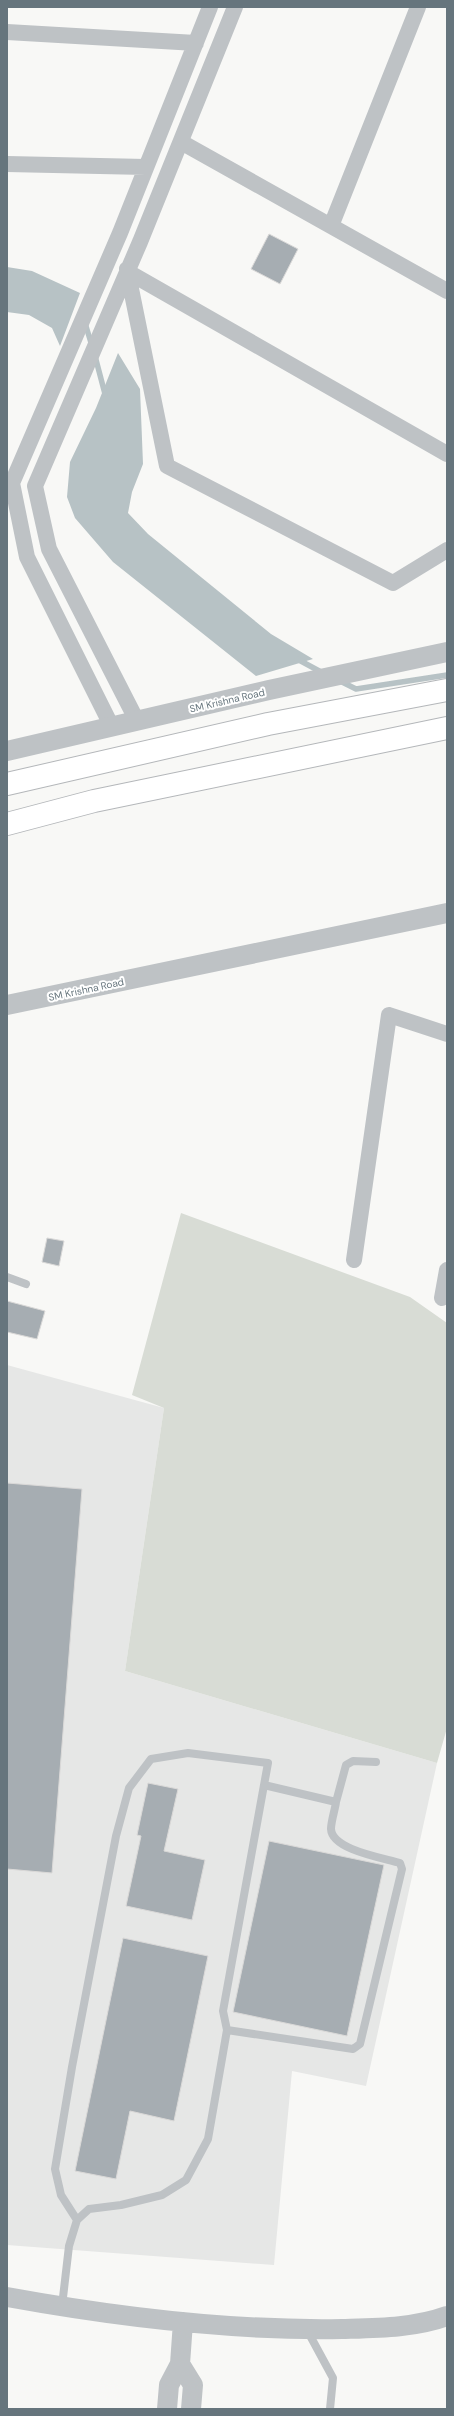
<svg xmlns="http://www.w3.org/2000/svg" width="454" height="2416" viewBox="0 0 454 2416" font-family="'DM Sans',sans-serif">
<style>
.built{fill:#e6e7e6}
.green{fill:#d8dcd5}
.water{fill:#b7c2c5}
.lines{fill:none;stroke-linecap:round;stroke-linejoin:round}
.stream{stroke:#b7c2c5;stroke-width:5.5}
.building{fill:#a6adb2;stroke:#dad9d8}
.trunk-casing{stroke:#b4b7ba;stroke-width:24}
.service{stroke:#bec2c5;stroke-width:8}
.minor{stroke:#bec2c5;stroke-width:16}
.tertiary{stroke:#bec2c5;stroke-width:20}
.trunk{stroke:#fff;stroke-width:22}
.labels{text-anchor:middle;stroke-width:4;stroke-linejoin:round;paint-order:stroke}
.street-label{font-size:10px;fill:#66757d;stroke:#fff}
</style>
<rect width="100%" height="100%" fill="#f8f8f6"/>
<path class="built" d="M 7,1365 L 164,1408 L 125,1671 L 437,1763 L 366,2086 L 292,2071 L 274,2265 L 7,2245 Z"/>
<path class="green" d="M 181,1213 L 410,1297 L 447,1323 L 447,1728 L 437,1763 L 125,1671 L 164,1408 L 132,1395 Z"/>
<path class="water" d="M 7,267 L 32,271 L 80,293 L 60,346 L 52,328 L 29,315 L 7,312 Z
M 118,353 L 140,389 L 143,464 L 132,492 L 128,513 L 148,534 L 271,634 L 313,659 L 256,676 L 113,562 L 75,518 L 67,497 L 70,462 L 96,408 Z"/>
<g class="lines">
<path class="stream" d="M 85,323 L 92,346
M 95,356 L 105,394
M 297,659 L 323,673
M 340,681 L 356,689 L 447,675"/>
</g>
<path class="building" d="M 269,234 L 298,249 L 280,284 L 251,269 Z
M 47,1238 L 64,1241 L 59,1266 L 42,1262 Z
M 7,1301 L 45,1311 L 37,1339 L 7,1332 Z
M 7,1483 L 82,1489 L 52,1873 L 7,1869 Z
M 148,1783 L 178,1789 L 164,1851 L 205,1860 L 192,1920 L 126,1906 L 141,1836 L 137,1835 Z
M 269,1841 L 384,1865 L 347,2036 L 233,2012 Z
M 123,1938 L 208,1956 L 174,2121 L 130,2111 L 116,2179 L 75,2171 Z"/>
<g class="lines">
<g class="trunk-casing">
<path id="trunk" d="M 7,784 L 268,724 L 447,690
M 7,824 L 94,801 L 447,728"/>
</g>
<path class="service" d="M 7,1277 L 26,1284
M 264,1785 L 336,1802 L 346,1765 L 353,1761 L 376,1762
M 227,2030 L 353,2049 L 360,2044 L 402,1869 L 400,1863 C 384,1858 332,1850 331,1829 C 331,1821 335,1810 336,1802
M 62,2306 L 69,2246 L 77,2220 L 89,2209 L 121,2205 L 162,2195 L 186,2180 L 208,2139 L 227,2030 L 223,2011 L 268,1763 L 188,1753 L 151,1759 L 129,1788 L 116,1836 L 72,2067 L 55,2169 L 61,2195 L 77,2220
M 307,2330 L 333,2378 L 330,2409"/>
<path class="minor" d="M 7,32 L 196,43
M 181,142 L 447,291
M 7,164 L 146,167
M 331,226 L 418,7
M 127,269 L 167,466 L 393,583 L 447,550
M 128,272 L 447,454
M 137,721 L 49,549 L 35,486 L 140,242 L 235,7
M 112,727 L 27,557 L 12,483 L 120,233 L 210,7
M 354,1260 L 389,1015 L 447,1034
M 442,1298 L 447,1270"/>
<path class="tertiary" d="M 7,751 L 269,690 L 447,652
M 7,1005 L 447,913
M 7,2297 C 117,2317 230,2331 342,2329 C 377,2328 414,2328 447,2316
M 180,2364 L 193,2385 L 191,2409
M 167,2409 L 169,2385 L 180,2364 L 183,2322"/>
<use href="#trunk" class="trunk"/>
</g>
<g class="labels">
<g class="street-label">
<text transform="translate(227 700) rotate(-13)" y="4">SM Krishna Road</text>
<text transform="translate(86 989) rotate(-12)" y="4">SM Krishna Road</text>
</g>
</g>
<rect width="454" height="2416" fill="none" stroke="#66757d" stroke-width="16"/>
</svg>
